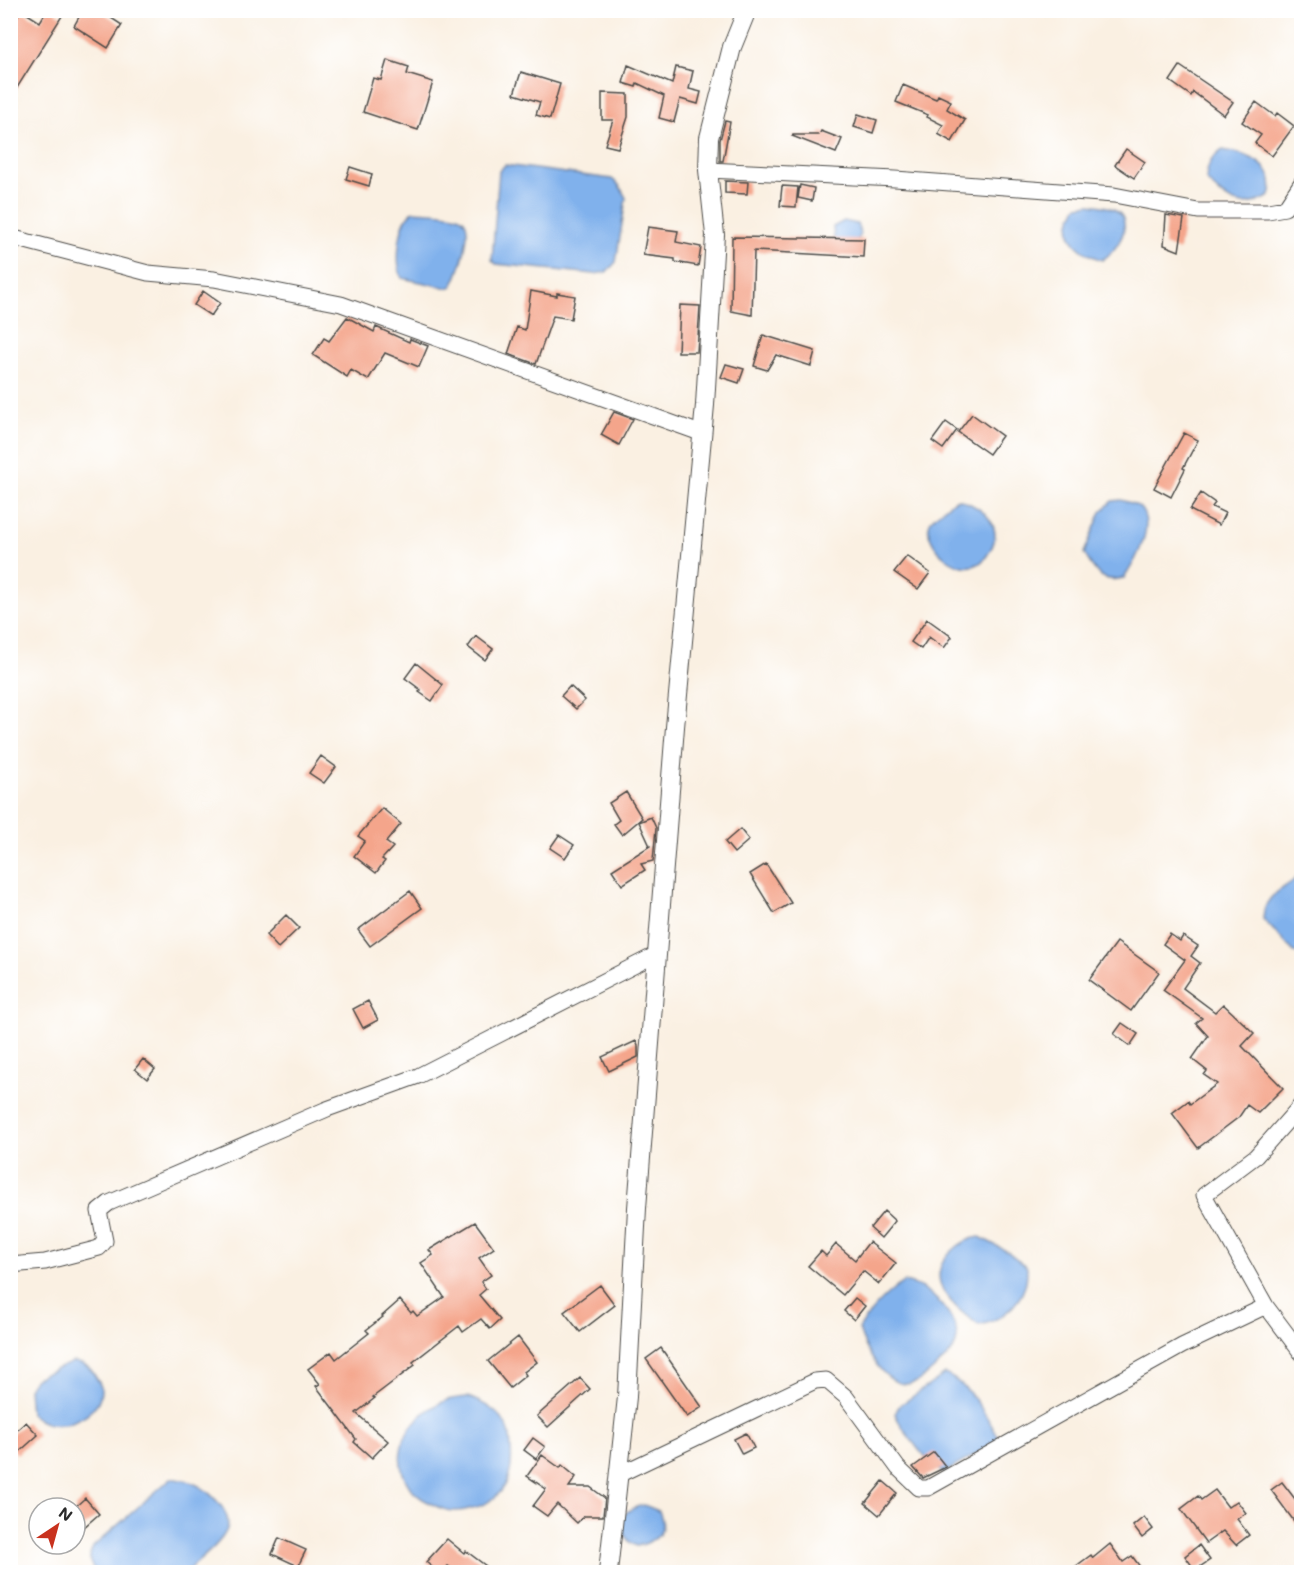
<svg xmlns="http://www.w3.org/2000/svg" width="1312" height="1583" viewBox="0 0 1312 1583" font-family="Mali,sans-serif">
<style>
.water{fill:#80b1ec;stroke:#566e8c;stroke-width:1.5}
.building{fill:#f4a58b}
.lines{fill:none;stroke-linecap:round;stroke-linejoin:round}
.minor-casing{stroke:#4a4946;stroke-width:17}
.tertiary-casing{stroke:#4a4946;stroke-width:20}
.minor{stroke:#fff;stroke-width:15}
.tertiary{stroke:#fff;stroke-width:18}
</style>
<rect width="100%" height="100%" fill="#fff"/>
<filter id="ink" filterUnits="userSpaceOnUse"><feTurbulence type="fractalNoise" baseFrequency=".0167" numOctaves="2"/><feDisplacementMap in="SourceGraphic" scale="12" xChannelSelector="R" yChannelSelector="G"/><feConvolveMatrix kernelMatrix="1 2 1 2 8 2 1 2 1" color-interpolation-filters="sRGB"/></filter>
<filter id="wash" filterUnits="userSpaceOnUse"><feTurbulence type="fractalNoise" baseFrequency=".008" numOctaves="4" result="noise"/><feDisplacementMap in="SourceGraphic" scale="24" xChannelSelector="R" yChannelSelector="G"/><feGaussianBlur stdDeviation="1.35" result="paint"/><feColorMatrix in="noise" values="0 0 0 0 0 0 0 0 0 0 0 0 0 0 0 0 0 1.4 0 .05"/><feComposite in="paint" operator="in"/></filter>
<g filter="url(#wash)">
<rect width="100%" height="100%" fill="#faf0e2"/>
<path class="water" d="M 1223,150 C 1248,154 1279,165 1270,196 C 1241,213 1227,201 1206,180 C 1207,166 1210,158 1223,150 Z
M 505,165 L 612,179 L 619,185 L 626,198 L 616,262 L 607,272 L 594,274 L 496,264 L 492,260 L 499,171 Z
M 1090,204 C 1098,205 1107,206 1114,209 C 1136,222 1118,250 1102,260 C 1076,251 1058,234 1078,206 Z
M 414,211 C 426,212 453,212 462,218 C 475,226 459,276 452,286 L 448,288 L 402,278 C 394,264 399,218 414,211 Z
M 844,221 L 857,224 L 861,234 L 857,241 L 840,243 L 834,238 L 833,227 Z
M 958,499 C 985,508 1008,528 986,557 C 965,585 920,544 930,522 C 932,518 936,515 940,512 C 946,507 950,502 958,499 Z
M 1121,500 C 1127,502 1134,503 1139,507 C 1157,524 1135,562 1124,578 C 1101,584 1094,571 1084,553 L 1101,512 L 1112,501 Z
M 1301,874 L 1301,957 L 1293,951 L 1263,919 C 1264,892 1286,890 1301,874 Z
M 980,1237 L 1008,1252 L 1027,1267 C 1027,1273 1027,1280 1025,1286 C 1019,1306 998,1322 979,1325 C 954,1308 921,1280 951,1252 C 959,1244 969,1238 980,1237 Z
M 903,1282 C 919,1284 928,1291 939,1302 C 947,1310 958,1326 957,1338 C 956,1349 947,1358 939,1364 C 931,1371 923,1380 913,1383 C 886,1391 864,1348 859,1329 C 870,1310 886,1295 903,1282 Z
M 73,1362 C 84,1364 90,1366 95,1376 C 97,1379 101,1385 101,1388 C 102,1412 71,1427 50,1424 C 42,1423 36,1418 30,1413 L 28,1389 L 35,1378 Z
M 945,1374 C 970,1385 986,1415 999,1438 L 997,1442 L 944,1473 C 930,1468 902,1429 895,1414 L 899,1406 Z
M 468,1397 C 484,1403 499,1411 507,1427 C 511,1433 510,1442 511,1449 C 514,1481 501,1502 469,1509 C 459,1512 447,1511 438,1507 C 429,1503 417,1497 411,1489 C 386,1453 409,1416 445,1401 C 452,1398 460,1398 468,1397 Z
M 171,1478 C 178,1480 186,1480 193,1483 C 207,1489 233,1511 227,1529 C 222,1543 197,1562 186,1572 L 96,1572 C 89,1563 88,1557 93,1547 Z
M 644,1505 L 659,1511 C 668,1532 658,1541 637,1546 C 631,1544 629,1542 626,1537 C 612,1520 627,1508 644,1505 Z"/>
<g id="blocks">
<path class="building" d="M 21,10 L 40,22 L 47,10 L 53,10 L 62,16 L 10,99 L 10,27 Z
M 83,10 L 99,10 L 122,25 L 108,48 L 74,26 Z
M 387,60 L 409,67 L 407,74 L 433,82 L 418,130 L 363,112 L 373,78 L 381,80 Z
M 628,65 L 672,84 L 676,67 L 693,71 L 689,89 L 701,92 L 698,104 L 680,99 L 674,122 L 659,118 L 664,96 L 637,83 L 636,87 L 623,83 Z
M 1180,66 L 1233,102 L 1224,115 L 1193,92 L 1191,96 L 1170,81 Z
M 521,72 L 560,84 L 550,119 L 536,115 L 540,102 L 514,94 Z
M 903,85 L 936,99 L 938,95 L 951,101 L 947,109 L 965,120 L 952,142 L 938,134 L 943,125 L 927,117 L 928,115 L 896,102 Z
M 602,93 L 628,94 L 628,117 L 618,148 L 605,145 L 613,120 L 602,120 Z
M 1256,102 L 1275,116 L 1277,113 L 1294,126 L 1272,156 L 1255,143 L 1261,135 L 1242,122 Z
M 858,114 L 877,120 L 873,133 L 854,127 Z
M 725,121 L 730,122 L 723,161 L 720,161 L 720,140 Z
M 821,131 L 842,139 L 836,153 L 792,136 L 793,135 L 819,135 Z
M 1126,149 L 1145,162 L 1134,178 L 1115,165 Z
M 350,167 L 372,174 L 369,186 L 346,179 Z
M 725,181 L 748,182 L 747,194 L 725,193 Z
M 800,185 L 814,188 L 812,201 L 798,198 Z
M 782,186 L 798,187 L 796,207 L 780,206 Z
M 1166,215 L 1184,218 L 1179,251 L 1164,245 Z
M 648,227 L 678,231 L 676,242 L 701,247 L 698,266 L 675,262 L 675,259 L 643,255 Z
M 732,237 L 864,239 L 863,257 L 754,251 L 752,315 L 731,311 Z
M 203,291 L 220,303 L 211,316 L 194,305 Z
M 531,291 L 557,296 L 557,293 L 575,296 L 571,319 L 553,316 L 536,364 L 508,354 L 517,327 L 525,330 Z
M 680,305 L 700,306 L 697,352 L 678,352 Z
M 347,317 L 374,332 L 376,327 L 409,342 L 410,339 L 428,346 L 419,367 L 385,353 L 368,380 L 351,370 L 347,377 L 313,355 L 324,338 L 329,341 Z
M 763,335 L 815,351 L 811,366 L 776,355 L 767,370 L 754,366 Z
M 726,364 L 744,369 L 739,383 L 721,377 Z
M 614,412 L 633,419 L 619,445 L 601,435 Z
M 972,414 L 1002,436 L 989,454 L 958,432 Z
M 946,422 L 957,430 L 943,449 L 932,441 Z
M 1184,433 L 1198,440 L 1183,468 L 1185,469 L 1171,497 L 1154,488 Z
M 1201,493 L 1215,503 L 1212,507 L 1225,513 L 1219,525 L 1190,510 Z
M 907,556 L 930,573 L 918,589 L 894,572 Z
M 927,619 L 952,637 L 944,648 L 929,637 L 921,649 L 911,642 Z
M 476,636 L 493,649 L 485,660 L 468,647 Z
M 416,663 L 443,685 L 432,701 L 419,692 L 421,690 L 405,678 Z
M 570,686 L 585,700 L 576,709 L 561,696 Z
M 321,756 L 336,767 L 324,783 L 309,773 Z
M 626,792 L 642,818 L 622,835 L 614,824 L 619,820 L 609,803 Z
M 382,808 L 401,824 L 386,842 L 393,847 L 382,859 L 385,861 L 376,873 L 354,856 L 365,841 L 358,836 Z
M 651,817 L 656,828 L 653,861 L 641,864 L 645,870 L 622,885 L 612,870 L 650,846 L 639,822 Z
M 740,829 L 749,840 L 734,853 L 725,842 Z
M 559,835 L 574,845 L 565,858 L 550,848 Z
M 766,864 L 791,903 L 774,913 L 750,874 Z
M 410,891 L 422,908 L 370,946 L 358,930 Z
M 286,915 L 299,928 L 278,948 L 266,935 Z
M 1170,934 L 1180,941 L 1183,936 L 1198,946 L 1191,956 L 1200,963 L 1183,988 L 1215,1012 L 1223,1004 L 1254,1033 L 1242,1046 L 1283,1088 L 1258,1113 L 1247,1105 L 1239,1117 L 1198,1148 L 1172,1113 L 1188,1101 L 1190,1104 L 1217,1084 L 1204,1075 L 1207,1071 L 1192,1059 L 1208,1036 L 1196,1023 L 1202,1018 L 1163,990 L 1185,960 L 1163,944 Z
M 1117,942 L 1159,972 L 1131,1011 L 1089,980 Z
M 368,1001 L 378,1020 L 363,1028 L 353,1009 Z
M 1122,1023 L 1138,1034 L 1130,1046 L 1114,1034 Z
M 636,1041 L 638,1046 L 638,1057 L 609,1071 L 602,1057 Z
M 143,1059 L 155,1069 L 147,1079 L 135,1069 Z
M 884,1211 L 895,1221 L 881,1238 L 870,1228 Z
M 475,1222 L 494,1248 L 479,1258 L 491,1275 L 481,1282 L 486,1289 L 479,1295 L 500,1320 L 490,1329 L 481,1319 L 463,1332 L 459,1326 L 413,1362 L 415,1365 L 373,1397 L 375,1398 L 356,1413 L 388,1441 L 372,1458 L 354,1442 L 356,1439 L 316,1386 L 320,1384 L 308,1369 L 331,1352 L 336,1359 L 369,1333 L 366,1330 L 383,1317 L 382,1316 L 400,1300 L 411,1313 L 413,1311 L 417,1316 L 444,1297 L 421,1263 L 433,1255 L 429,1250 Z
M 869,1242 L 896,1263 L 879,1284 L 863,1271 L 843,1295 L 808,1266 L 821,1251 L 826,1256 L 836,1244 L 855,1260 Z
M 600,1285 L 615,1305 L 580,1332 L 564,1312 Z
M 855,1298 L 865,1306 L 854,1320 L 844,1311 Z
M 518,1337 L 537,1362 L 524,1372 L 526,1375 L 510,1388 L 488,1361 Z
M 661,1348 L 702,1407 L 687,1417 L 646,1359 Z
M 580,1378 L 590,1389 L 548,1427 L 537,1416 Z
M 26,1422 L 38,1435 L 17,1454 L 10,1446 L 10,1436 Z
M 746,1433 L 754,1448 L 742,1454 L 734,1439 Z
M 533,1438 L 545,1447 L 536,1459 L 524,1450 Z
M 934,1452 L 946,1467 L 923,1478 L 913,1467 Z
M 542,1455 L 560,1468 L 562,1465 L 576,1477 L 569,1487 L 590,1487 L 605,1498 L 603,1516 L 584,1516 L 577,1523 L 557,1504 L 547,1516 L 533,1506 L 546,1489 L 527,1476 Z
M 883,1481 L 897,1493 L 879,1515 L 865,1503 Z
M 1282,1482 L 1302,1508 L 1302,1532 L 1271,1490 Z
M 1215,1490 L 1228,1507 L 1237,1501 L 1246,1513 L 1237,1519 L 1249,1535 L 1236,1545 L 1223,1531 L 1206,1543 L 1181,1509 L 1198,1496 L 1201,1500 Z
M 85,1498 L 99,1514 L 75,1535 L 75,1507 Z
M 1144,1517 L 1153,1529 L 1142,1538 L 1133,1526 Z
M 279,1538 L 306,1550 L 298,1566 L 272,1554 Z
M 447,1539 L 464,1553 L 466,1551 L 494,1572 L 457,1572 L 448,1566 L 442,1572 L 438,1572 L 426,1562 Z
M 1110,1544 L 1123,1562 L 1132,1556 L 1144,1572 L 1068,1572 L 1091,1555 L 1093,1558 Z
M 1199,1545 L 1210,1560 L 1195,1570 L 1185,1556 Z"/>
</g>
</g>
<g filter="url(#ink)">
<use href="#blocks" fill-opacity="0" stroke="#4a4946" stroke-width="1.5"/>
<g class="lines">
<g class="minor-casing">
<path id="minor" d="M 708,170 L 895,179 L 1114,195 L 1198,211 L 1268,211 L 1285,208 L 1302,182
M 10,237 L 148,273 L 214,279 L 341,304 L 703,434
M 1302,1104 L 1256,1156 L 1204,1195 L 1266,1306 L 1302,1354
M 10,1265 L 45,1262 L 99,1248 L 105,1241 L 99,1211 L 109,1203 L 327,1109 L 418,1076 L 657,954
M 618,1475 L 815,1381 L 826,1380 L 846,1397 L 898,1468 L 919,1488 L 928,1488 L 1182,1346 L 1266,1306"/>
</g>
<g class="tertiary-casing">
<path id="tertiary" d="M 608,1572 L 627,1397 L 637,1208 L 675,727 L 705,405 L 715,235 L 708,170 L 709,138 L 732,47 L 747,10"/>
</g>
<use href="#minor" class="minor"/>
<use href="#tertiary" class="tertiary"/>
</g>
</g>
<rect width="1312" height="1583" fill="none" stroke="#fff" stroke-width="36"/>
<g transform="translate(57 1526) rotate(36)"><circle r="28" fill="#ffffff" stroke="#aaaaaa" stroke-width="1.5"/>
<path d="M0-4.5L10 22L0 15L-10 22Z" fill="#c8321e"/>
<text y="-9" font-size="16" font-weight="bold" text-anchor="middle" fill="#2b2b2b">N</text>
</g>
</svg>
